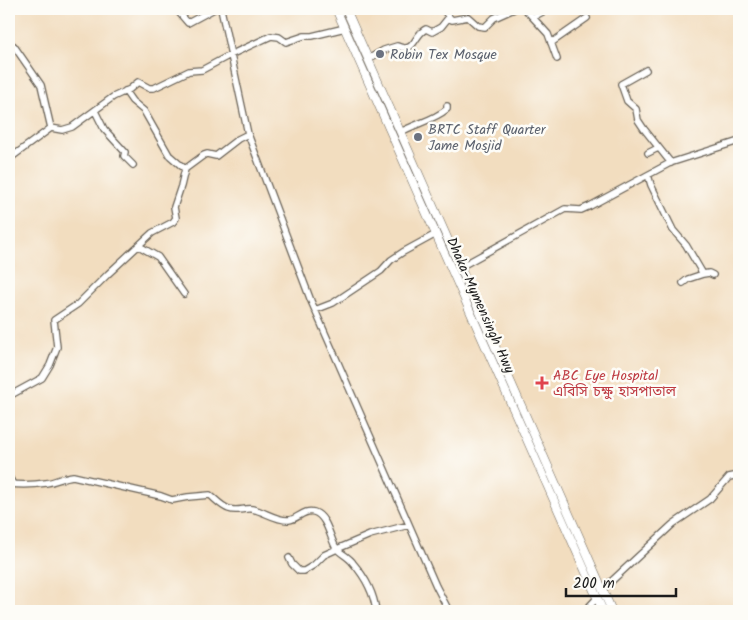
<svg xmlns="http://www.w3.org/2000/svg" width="748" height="620" viewBox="0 0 748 620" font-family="Kalam,'Noto Sans Bengali',sans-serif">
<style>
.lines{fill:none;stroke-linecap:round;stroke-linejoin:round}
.minor-casing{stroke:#676055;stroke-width:8}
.highway-casing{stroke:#676055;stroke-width:9}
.minor{stroke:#fff;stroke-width:5.5}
.highway{stroke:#fff;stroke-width:8}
.worship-dot{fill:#6b7280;stroke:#fdfcf7;stroke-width:2}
.health-dot{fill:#e0444e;stroke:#fdfcf7;stroke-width:2}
.labels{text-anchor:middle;stroke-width:5;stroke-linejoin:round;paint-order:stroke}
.worship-label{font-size:14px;fill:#5b616d;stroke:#fdfcf7;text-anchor:start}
.street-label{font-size:14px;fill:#1c1c1c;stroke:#fdfcf7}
.health-label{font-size:14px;fill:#be3a42;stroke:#fdfcf7;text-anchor:start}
</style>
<rect width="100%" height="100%" fill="#fdfcf7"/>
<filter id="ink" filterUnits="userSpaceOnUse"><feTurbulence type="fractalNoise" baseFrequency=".02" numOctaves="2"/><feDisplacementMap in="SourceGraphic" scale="10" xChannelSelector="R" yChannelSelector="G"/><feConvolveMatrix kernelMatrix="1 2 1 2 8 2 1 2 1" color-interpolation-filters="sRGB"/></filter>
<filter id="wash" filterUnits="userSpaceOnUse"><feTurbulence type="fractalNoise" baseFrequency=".0096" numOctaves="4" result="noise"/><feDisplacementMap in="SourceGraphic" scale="20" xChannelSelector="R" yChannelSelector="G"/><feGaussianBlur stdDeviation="1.12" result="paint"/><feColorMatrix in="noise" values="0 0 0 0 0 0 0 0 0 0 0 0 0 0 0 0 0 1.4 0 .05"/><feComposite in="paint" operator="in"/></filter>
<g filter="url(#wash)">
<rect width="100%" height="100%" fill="#f2ddbf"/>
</g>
<g filter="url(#ink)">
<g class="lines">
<g class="minor-casing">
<path id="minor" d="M 176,9 L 188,23 L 214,9
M 221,9 L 248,134 L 311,301 L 436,586 L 449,611
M 443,9 L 449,17
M 525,9 L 548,34 L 557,59
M 533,17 L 548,9
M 9,43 L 14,46 L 41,85 L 51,128
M 551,43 L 587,18
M 368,59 L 384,50 L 397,46 C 416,54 413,35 426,29 L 432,32 L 441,27 L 449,17 L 452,20 L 468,17 L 478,26 L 485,27 L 494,18 L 514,9
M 646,70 L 621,84 L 627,101 L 636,109 L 638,120 L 644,129 L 671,163
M 95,111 L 104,129 L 125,152 L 124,156 L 133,165
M 401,132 C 415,124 434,120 447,109 L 447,106
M 648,153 L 658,148
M 9,159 L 51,128 L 62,130 L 72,127 L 113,97 L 130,89 L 138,82 L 149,88 L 154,88 L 189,71 L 202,70 L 230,55 L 271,36 L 279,37 L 286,42 L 304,36 L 312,36 L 345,28
M 185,169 L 204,155 L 207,154 L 216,156 L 238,139 L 248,134
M 648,175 L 651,185 L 673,230 L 686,245 L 703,274 L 709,273 L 713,275
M 139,246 L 158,257 L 184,294
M 460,267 L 565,209 L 581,210 L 590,206 L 670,163 L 739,141
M 683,283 L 688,279 L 703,274
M 315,310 L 333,303 L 381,271 L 391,260 L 403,252 L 436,234
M 9,396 L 42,378 L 50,365 L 57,347 L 54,320 L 78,304 L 108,274 L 152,233 L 173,222 L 176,218 L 174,207 L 181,186 L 185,169 L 169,155 L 144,111 L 132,101 L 125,91
M 9,477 L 13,484
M 9,484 C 21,485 33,485 46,483 C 55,482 63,477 73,476 L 161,496 L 172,500 L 188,497 L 210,495 C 216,500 222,507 229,509 C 237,512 244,508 252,509 C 264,511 276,521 289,520 C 298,519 304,509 314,512 C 327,516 330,538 336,548 C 341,554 349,557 353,563 C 365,577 374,594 376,611
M 289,558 L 292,564 L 299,571 L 304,571 L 314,565 L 324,555 L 337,549 L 370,535 L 409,525
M 602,590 L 673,524 L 710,499 L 729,477 L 739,475
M 585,611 L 597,598"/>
</g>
<g class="highway-casing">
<path id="highway" d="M 336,9 L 603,611
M 346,9 L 612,611"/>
</g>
<use href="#minor" class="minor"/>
<use href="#highway" class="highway"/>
</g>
</g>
<g class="worship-dot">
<circle cx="380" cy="54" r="5"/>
<circle cx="418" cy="137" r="5"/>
</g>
<path class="health-dot" d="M539.5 375.5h5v5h5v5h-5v5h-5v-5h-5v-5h5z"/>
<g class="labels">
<g class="worship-label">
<text x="390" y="59">Robin Tex Mosque</text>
<text x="428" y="134">BRTC Staff Quarter<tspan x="428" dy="16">Jame Mosjid</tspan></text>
</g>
<g class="street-label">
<text transform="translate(481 305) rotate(66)" y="5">Dhaka-Mymensingh Hwy</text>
</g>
<g class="health-label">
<text x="553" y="380">ABC Eye Hospital<tspan x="553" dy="16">এবিসি চক্ষু হাসপাতাল</tspan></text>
</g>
</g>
<rect width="748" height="620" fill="none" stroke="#fdfcf7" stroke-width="30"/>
<path d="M566 588v8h110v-8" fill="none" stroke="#1c1c1c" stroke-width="2.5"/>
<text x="573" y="588" font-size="15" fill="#1c1c1c" stroke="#fdfcf7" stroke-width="4" paint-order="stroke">200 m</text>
</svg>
